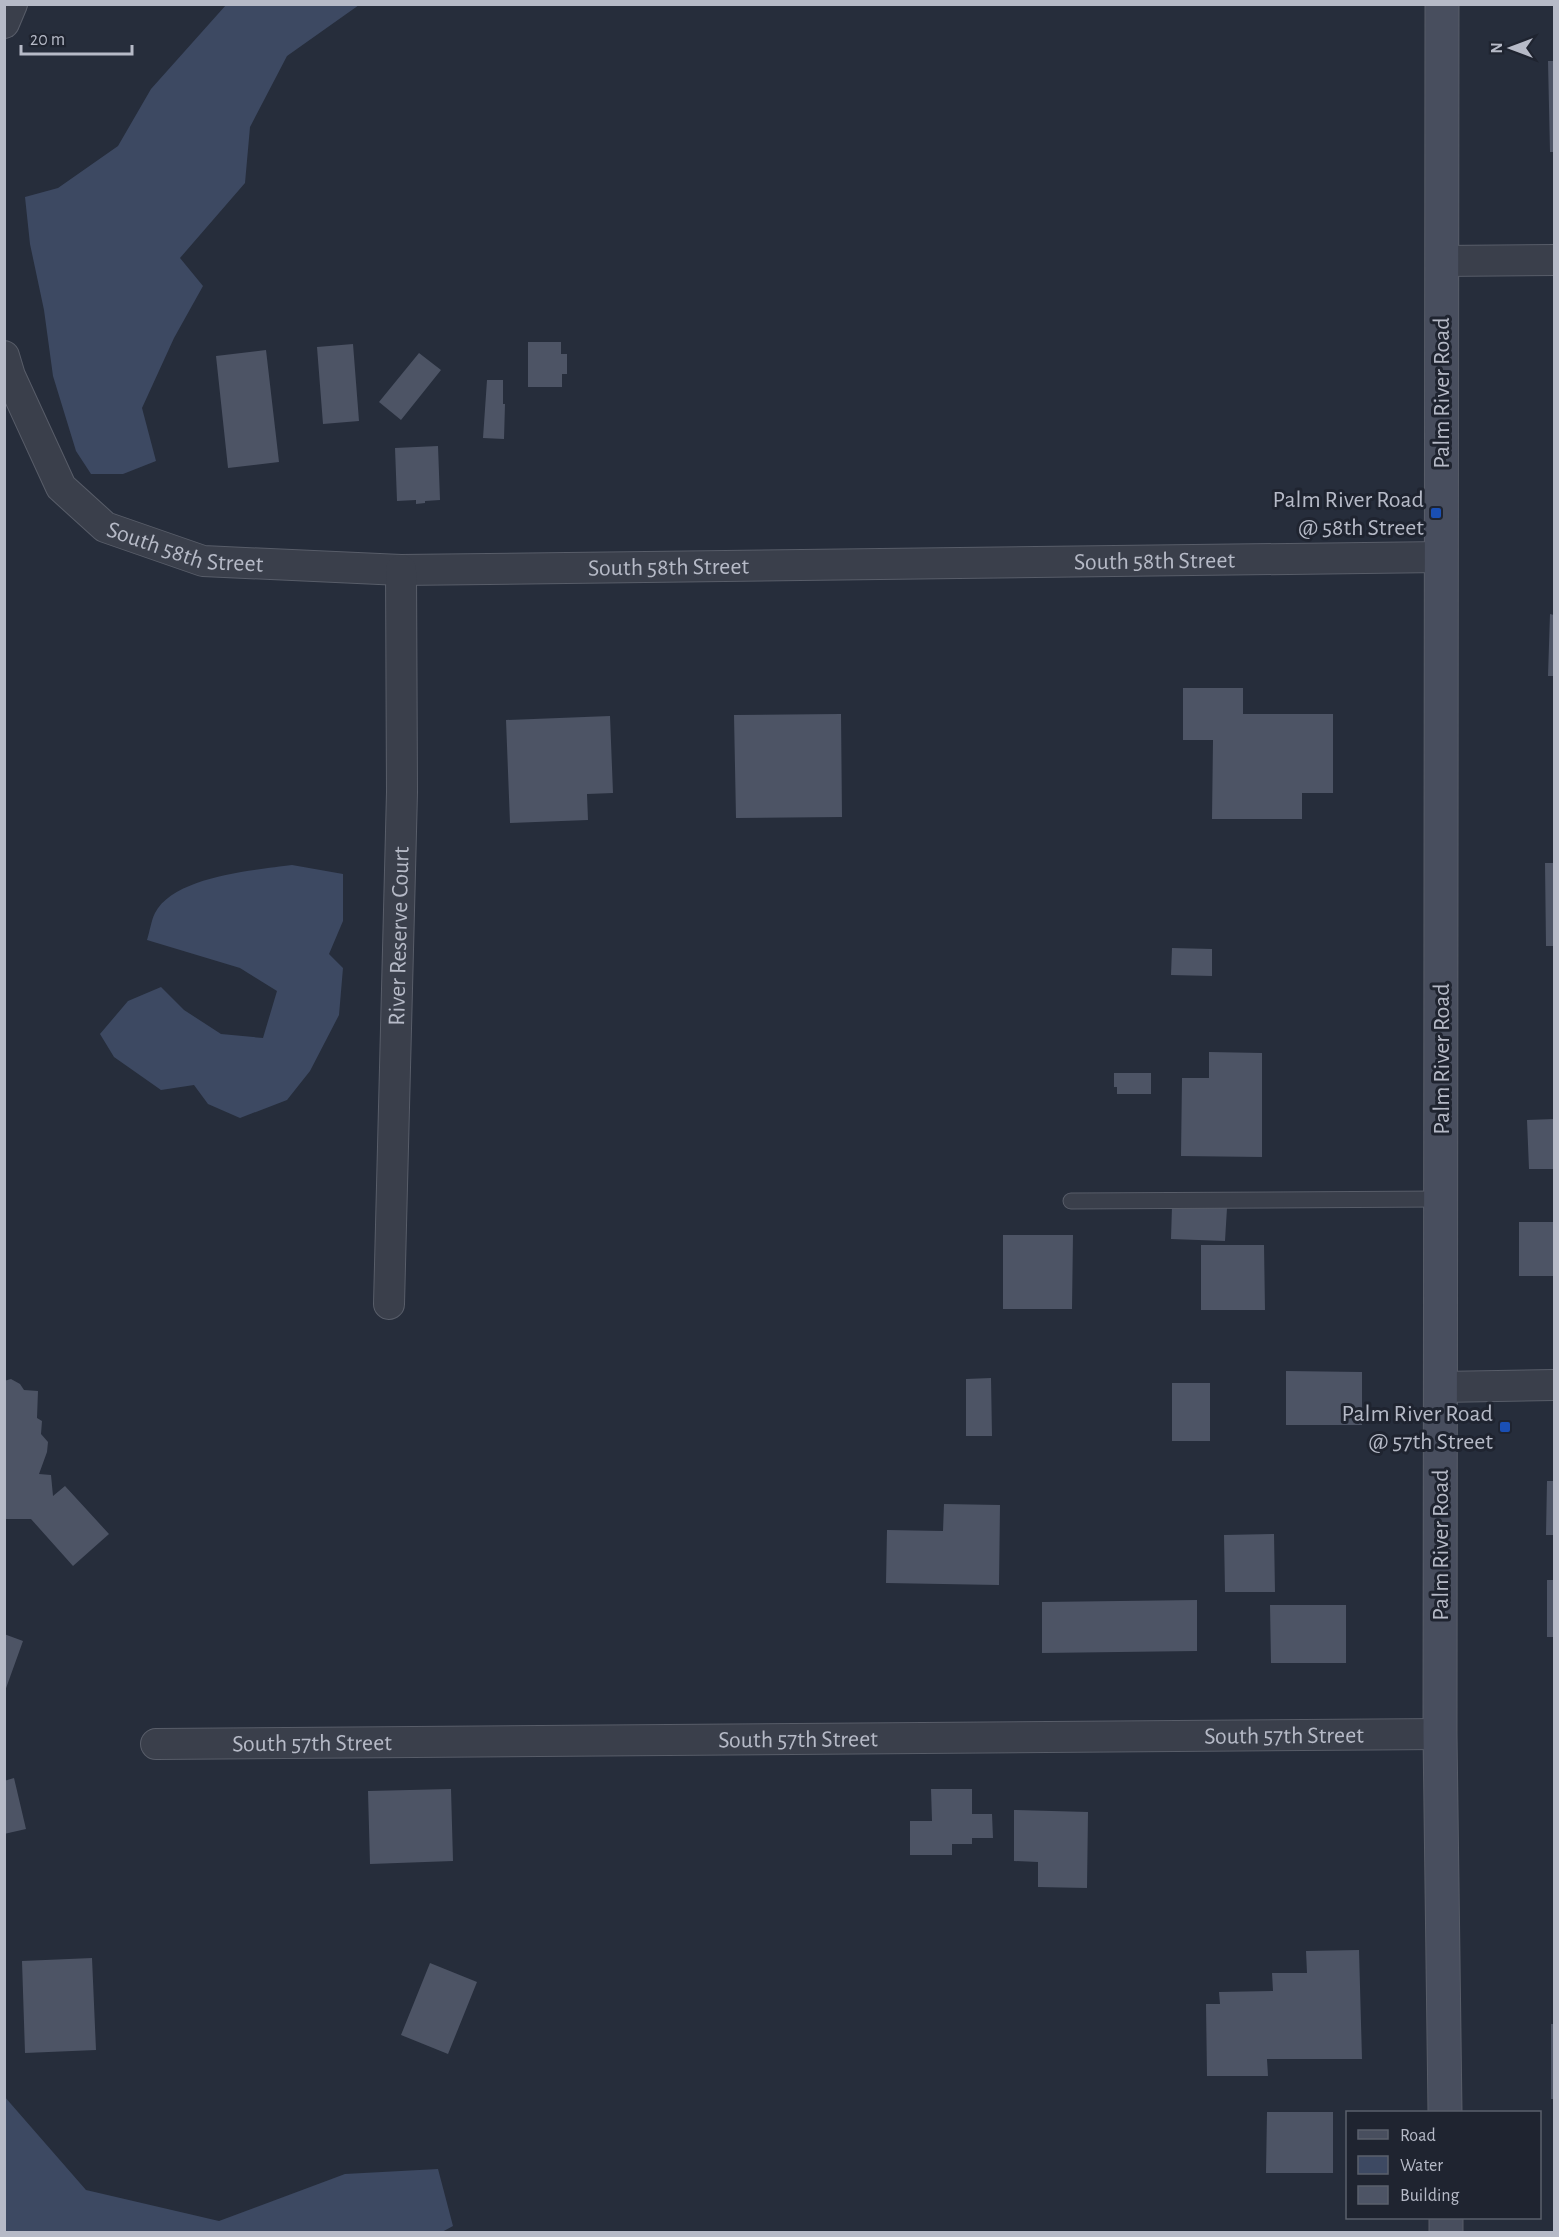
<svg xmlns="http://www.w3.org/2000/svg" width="1559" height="2237" viewBox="0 0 1559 2237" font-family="'Alegreya Sans',sans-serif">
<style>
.water{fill:#3d4962}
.building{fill:#4d5465}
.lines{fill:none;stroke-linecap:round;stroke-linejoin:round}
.lane-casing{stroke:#585d69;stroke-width:17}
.street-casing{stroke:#585d69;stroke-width:32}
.secondary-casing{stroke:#585d69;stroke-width:35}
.lane{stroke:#3a3f4b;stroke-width:15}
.street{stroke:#3a3f4b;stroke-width:30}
.secondary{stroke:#484e5e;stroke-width:33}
.transit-dot{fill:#1a4fb4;stroke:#1f2430;stroke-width:2}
.labels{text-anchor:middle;stroke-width:6;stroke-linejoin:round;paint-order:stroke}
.street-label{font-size:24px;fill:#b6bac7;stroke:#1f2430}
.poi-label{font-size:24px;fill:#b6bac7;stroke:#1f2430;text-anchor:end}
</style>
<rect width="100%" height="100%" fill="#262d3b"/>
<path class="water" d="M 226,5 L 359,5 L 287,56 L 250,127 L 245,183 L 180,258 L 203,286 L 174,338 L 142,408 L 156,461 L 123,474 L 91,474 L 76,451 L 53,376 L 44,310 L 30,244 L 25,197 L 58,188 L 118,146 L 151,89 Z
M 292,865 L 343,874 L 343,921 L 329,954 L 343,968 L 339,1015 L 310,1071 L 287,1100 L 240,1118 L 208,1104 L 194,1085 L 161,1090 L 114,1057 L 100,1034 L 128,1001 L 161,987 L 184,1010 L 221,1034 L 263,1038 L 277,991 L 240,968 L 147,940 C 150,931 151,921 155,913 C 174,876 255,870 292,865 Z
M 4,2096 L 86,2190 L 219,2221 L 345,2174 L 438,2169 L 453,2226 L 442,2232 L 5,2232 Z"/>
<path class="building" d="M 1548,61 L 1554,61 L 1554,152 L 1550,152 Z
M 528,342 L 561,342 L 561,354 L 567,354 L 567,374 L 562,374 L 562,387 L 528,387 Z
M 353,344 L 359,421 L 323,424 L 317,347 Z
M 266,350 L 279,462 L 228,468 L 216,356 Z
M 419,353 L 441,370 L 401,420 L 379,402 Z
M 487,380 L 503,380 L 503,404 L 505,404 L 504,439 L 483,438 Z
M 438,446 L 440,500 L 425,501 L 425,503 L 416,504 L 416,500 L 397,501 L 395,448 Z
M 1550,614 L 1554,615 L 1554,676 L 1548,676 Z
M 1183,688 L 1243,688 L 1243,714 L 1333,714 L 1333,793 L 1302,793 L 1302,819 L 1212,819 L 1213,740 L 1183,740 Z
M 841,714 L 842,817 L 736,818 L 734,715 Z
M 610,716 L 613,793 L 587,794 L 588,820 L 510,823 L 506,720 Z
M 1545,863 L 1554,863 L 1554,946 L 1546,946 Z
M 1172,948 L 1212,949 L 1212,976 L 1171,975 Z
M 1209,1052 L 1262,1053 L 1262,1157 L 1181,1156 L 1182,1078 L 1209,1078 Z
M 1114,1073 L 1151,1073 L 1151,1094 L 1117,1094 L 1117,1087 L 1114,1087 Z
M 1554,1119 L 1554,1169 L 1529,1169 L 1527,1120 Z
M 1172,1206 L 1227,1208 L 1225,1241 L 1171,1239 Z
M 1519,1222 L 1554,1222 L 1554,1276 L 1519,1276 Z
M 1003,1235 L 1073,1235 L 1072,1309 L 1003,1309 Z
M 1201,1245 L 1264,1245 L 1265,1310 L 1201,1310 Z
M 1286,1371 L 1362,1372 L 1362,1425 L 1286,1425 Z
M 991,1378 L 992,1436 L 966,1436 L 966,1379 Z
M 11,1379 L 20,1384 L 24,1390 L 38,1391 L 37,1418 L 42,1421 L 41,1434 L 48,1442 L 47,1452 L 39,1474 L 51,1475 L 53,1496 L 65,1486 L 109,1534 L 73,1566 L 31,1519 L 4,1519 L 4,1381 Z
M 1172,1383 L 1210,1383 L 1210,1441 L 1172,1441 Z
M 1547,1481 L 1554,1481 L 1554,1535 L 1546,1535 Z
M 944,1504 L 1000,1505 L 999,1585 L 886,1583 L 887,1530 L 943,1531 Z
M 1274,1534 L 1275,1592 L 1225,1592 L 1224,1535 Z
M 1547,1580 L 1554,1580 L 1554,1637 L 1547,1637 Z
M 1197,1600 L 1197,1651 L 1042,1653 L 1042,1602 Z
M 1270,1605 L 1346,1605 L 1346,1663 L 1271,1663 Z
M 4,1634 L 23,1641 L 5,1691 L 4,1691 Z
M 14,1778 L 26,1829 L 4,1834 L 4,1781 Z
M 451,1789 L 453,1861 L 370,1864 L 368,1791 Z
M 931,1789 L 972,1789 L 972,1814 L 992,1814 L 993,1838 L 972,1838 L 972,1844 L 952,1844 L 952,1855 L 910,1855 L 910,1821 L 932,1821 Z
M 1014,1810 L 1088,1812 L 1087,1888 L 1038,1887 L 1038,1862 L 1014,1861 Z
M 1359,1950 L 1362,2059 L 1267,2059 L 1268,2076 L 1207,2076 L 1206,2004 L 1220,2004 L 1219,1992 L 1273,1991 L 1272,1973 L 1307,1973 L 1306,1951 Z
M 92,1958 L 96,2050 L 25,2053 L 22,1961 Z
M 430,1963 L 477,1982 L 448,2054 L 401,2035 Z
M 1551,2024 L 1554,2024 L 1554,2099 L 1551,2099 Z
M 1267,2112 L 1333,2112 L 1333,2173 L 1266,2173 Z"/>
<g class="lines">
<g class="lane-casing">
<path id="lane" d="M 1071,1201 L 1440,1199"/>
</g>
<g class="street-casing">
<g id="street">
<path d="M 4,23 L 12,4"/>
<path d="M 1441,261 L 1554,260"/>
<path id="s1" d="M 4,356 L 10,376 L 61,487 L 105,527 L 203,561 L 401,570 L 1441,557"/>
<path id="s2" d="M 389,1304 L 402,792 L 401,570"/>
<path d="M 1440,1387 L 1554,1385"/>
<path id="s3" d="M 156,1744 L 1440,1734"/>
</g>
</g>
<g class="secondary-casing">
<path id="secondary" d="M 1442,4 L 1440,1734 L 1445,2112
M 1446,2218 L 1446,2232"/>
</g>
<use href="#lane" class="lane"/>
<use href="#street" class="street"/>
<use href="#secondary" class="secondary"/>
</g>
<g class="transit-dot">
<rect x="1430" y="507" width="12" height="12" rx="3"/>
<rect x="1499" y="1421" width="12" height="12" rx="3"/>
</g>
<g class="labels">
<g class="street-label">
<text transform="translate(1441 393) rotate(-90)" y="8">Palm River Road</text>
<text dy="8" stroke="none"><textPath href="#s1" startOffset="286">South 58th Street</textPath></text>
<text dy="8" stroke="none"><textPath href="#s1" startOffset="1258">South 58th Street</textPath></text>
<text dy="8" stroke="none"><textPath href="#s1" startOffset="772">South 58th Street</textPath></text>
<text dy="8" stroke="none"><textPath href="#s2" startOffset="368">River Reserve Court</textPath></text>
<text transform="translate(1441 1059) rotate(-90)" y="8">Palm River Road</text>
<text transform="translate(1440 1545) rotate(-90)" y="8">Palm River Road</text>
<text dy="8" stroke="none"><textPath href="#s3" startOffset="1128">South 57th Street</textPath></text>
<text dy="8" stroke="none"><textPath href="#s3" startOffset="642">South 57th Street</textPath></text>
<text dy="8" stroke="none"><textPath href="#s3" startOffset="156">South 57th Street</textPath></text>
</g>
<g class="poi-label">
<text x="1424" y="507">Palm River Road<tspan x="1424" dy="28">@ 58th Street</tspan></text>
<text x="1493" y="1421">Palm River Road<tspan x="1493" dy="28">@ 57th Street</tspan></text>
</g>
</g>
<rect width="1559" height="2237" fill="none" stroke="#b6bac7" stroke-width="12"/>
<rect x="1346" y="2111" width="195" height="108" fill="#1f2430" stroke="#5b606c" stroke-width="1.5"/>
<rect x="1358" y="2130" width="30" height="9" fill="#484e5e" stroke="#5b606c" stroke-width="1.5"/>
<text x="1400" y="2141" font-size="18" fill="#b6bac7">Road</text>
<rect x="1358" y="2156" width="30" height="18" fill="#3d4962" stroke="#5b606c" stroke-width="1.5"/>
<text x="1400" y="2171" font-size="18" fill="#b6bac7">Water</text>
<rect x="1358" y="2186" width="30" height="18" fill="#4d5465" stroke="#5b606c" stroke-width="1.5"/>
<text x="1400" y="2201" font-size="18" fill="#b6bac7">Building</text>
<g transform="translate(1511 48) rotate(270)" stroke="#1f2430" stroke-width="4.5" paint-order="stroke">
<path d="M0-4.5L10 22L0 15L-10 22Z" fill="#b6bac7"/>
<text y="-9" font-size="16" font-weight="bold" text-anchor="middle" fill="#b6bac7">N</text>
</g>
<path d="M21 45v9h111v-9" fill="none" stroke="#b6bac7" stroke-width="3"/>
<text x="30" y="45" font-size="18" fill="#b6bac7" stroke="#1f2430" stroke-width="4.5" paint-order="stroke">20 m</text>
</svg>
